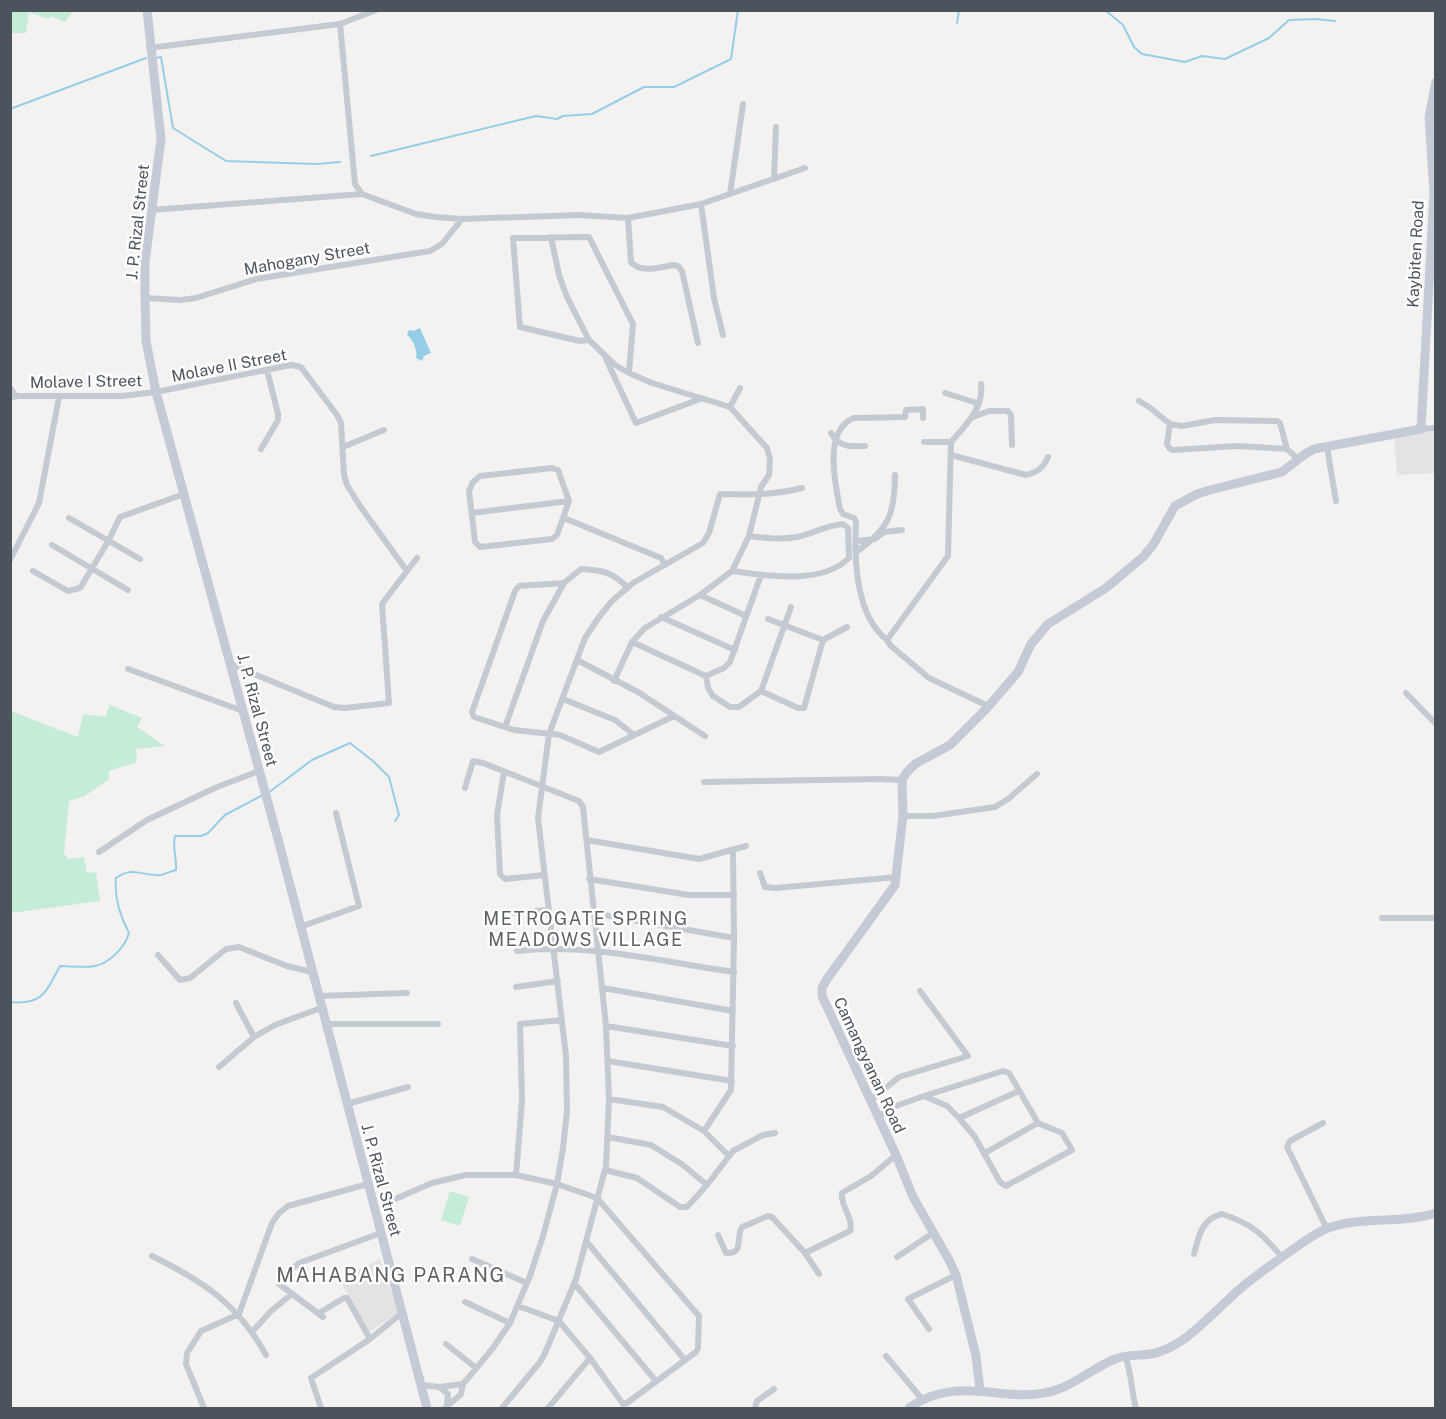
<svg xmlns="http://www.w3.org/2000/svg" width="1446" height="1419" viewBox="0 0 1446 1419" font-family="'Public Sans',sans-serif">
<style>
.education{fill:#e4e3e3}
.green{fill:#c4ecd7}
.water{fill:#95cee6}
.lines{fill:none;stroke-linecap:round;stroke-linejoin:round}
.stream{stroke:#95cee6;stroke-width:2}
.street{stroke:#c3cad1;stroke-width:6}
.secondary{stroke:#c4cbd6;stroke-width:9}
.labels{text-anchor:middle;stroke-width:5;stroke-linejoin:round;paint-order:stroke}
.street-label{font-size:16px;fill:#4b535d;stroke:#fff}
.neighbourhood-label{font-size:18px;letter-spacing:1.5px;fill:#5e6166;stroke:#fff}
.quarter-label{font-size:20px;letter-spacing:1.5px;fill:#5e6166;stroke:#fff}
</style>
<rect width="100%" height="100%" fill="#f3f2f1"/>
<path class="education" d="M 1435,431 L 1435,473 L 1397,475 L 1394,437 Z
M 380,1259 L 398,1313 L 369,1332 L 339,1279 Z"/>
<path class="green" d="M 10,11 L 11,10 L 73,11 L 65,22 L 50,16 L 48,19 L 29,12 L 26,33 L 11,33 Z
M 110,705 L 142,718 L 137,727 L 165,746 L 136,749 L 137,762 L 109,771 L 109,779 L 85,796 L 69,801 L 64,853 L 68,859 L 84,857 L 87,873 L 96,872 L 100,901 L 11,913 L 11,711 L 78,737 L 83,714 L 105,717 Z
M 450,1191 L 469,1197 L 460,1226 L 441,1220 Z"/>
<path class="water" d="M 420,328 L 431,353 L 424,356 L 422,361 L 416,358 C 418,351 413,339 407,335 L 409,330 L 413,331 Z"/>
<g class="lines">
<path class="stream" d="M 1105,10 L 1123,25 L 1134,47 L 1142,54 L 1185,62 L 1202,56 L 1225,59 L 1269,38 L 1289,20 L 1315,19 L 1335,21
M 957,23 L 959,10
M 156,58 L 161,57 L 173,128 L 226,161 L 317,164 L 340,162
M 10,109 L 146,58
M 371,156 L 536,116 L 557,119 L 563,116 L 592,114 L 644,87 L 674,87 L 731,59 L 738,10
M 268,793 L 312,760 L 350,743 L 373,761 L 389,777 L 399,815 L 395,821
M 10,1002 C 43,1005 46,992 60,966 C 69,966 87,968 95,966 C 110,963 125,947 129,933 C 120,916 114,898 116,878 C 134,865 142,877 161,875 C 165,874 171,871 176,870 C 177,858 172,847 175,836 L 201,836 L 208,833 L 225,815 L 263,795"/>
<path class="street" d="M 340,24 L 355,184 L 362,194 L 416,214 L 435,217 L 462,219 L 579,215 L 628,218 L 701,204 L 805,168
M 149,48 L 340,24 L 376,10
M 774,179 L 776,127
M 730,194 L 743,104
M 701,204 L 714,298 L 723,335
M 152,210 L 362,194
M 628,218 L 631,262 C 641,274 660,267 674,265 L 678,266 L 682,271 L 698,343
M 551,237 L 559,275 L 567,297 L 589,340 L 615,365 L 629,373 L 652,383 L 730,407 L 767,448 L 770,459 L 769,475 L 761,487 L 749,536 L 732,571 L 700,595 L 645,628 L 632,642 L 614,681
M 145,298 L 180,300 L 196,298 L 256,279 L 430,251 L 442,244 L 462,219
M 589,340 L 580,341 L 520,327 L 513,238 L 589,237 L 633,324 L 629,373
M 606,359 L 636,423 L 700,399
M 10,388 L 16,396
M 945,393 L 974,402 L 978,405
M 10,398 L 16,396 L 122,396 L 156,392 L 291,365 L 301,367 L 337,415 L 341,423 L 344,475 L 347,485 L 360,506 L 407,571 L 382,604 L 389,703 L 345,708 L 334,707 L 230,664
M 1139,401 L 1149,407 L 1170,424 L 1182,426 L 1215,420 L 1277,421 L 1280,423 L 1287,449 L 1298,459
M 730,407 L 740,388
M 973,417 L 989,411 L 1008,411 L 1011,415 L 1012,445
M 1170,424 L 1167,444 L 1170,449 L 1173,450 L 1238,446 L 1287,449
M 1421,429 L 1436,428
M 831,433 C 839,447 850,447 865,446
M 924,442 L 951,442 C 966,425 984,408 981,384
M 951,442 L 948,556 L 887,640 L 891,646 L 929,678 L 988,706
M 343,447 L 384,430
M 1327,447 L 1336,501
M 261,449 L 278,420 L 278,414 L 267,370
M 951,455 L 1026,475 C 1038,472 1043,468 1048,457
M 552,468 L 558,470 L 569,501 L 557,535 L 552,539 L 480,547 L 475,542 L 469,491 L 473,482 L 480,476 Z
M 472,513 L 569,501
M 69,518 L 140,559
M 564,518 L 661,558 L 665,565
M 856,541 L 875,539 L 884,532 L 902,530
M 52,545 L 128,590
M 856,552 C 888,530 895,514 895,475
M 10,560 L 39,503 L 59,397
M 33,571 L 68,591 L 80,588 L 109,540 L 120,517 L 184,494
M 407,571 L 417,558
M 732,571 C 767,576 822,585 849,558 L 848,528 L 843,524 C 827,525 812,534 797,537 C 781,540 765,538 749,536
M 564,583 L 519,586 L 515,591 L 472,712 L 474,717 L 514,730 L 560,735 L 599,752 L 674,716
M 700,595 L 746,616
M 661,617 L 735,650
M 768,619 L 823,640
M 887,640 C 855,615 854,559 856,522 L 854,518 L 843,514 L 840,509 C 835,483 823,430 854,418 L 905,417 L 906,410 L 923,409 L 923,418
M 632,642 L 706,676 L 724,668 L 730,662 L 761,575
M 577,660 L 638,692 L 705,736
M 128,669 L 243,711
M 706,676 L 708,688 L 713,696 L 730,707 L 739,707 L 761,691 L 791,607
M 761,691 L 798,708 L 804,708 L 823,640 L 847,627
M 1406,693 L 1436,724
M 563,699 L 615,720 L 634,735
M 505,727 L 543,621 L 564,583 L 581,569 C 601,570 613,572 628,588
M 504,772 L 497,815 L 500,874 L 505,879 L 544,875
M 704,782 L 881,779 L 902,780
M 465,788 L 473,761 L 483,763 L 579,801 L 583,807 L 606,1026 L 609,1099 L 606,1166 L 576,1279 L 545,1353 L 540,1362 L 502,1408
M 903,816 L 933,816 L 995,807 L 1008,799 L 1037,774
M 587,840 L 699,859 L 746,846
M 99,852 L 147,820 L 217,787 L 259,771
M 760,873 L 765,887 L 775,888 L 897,877
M 589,879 L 689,895 L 734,895
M 512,913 L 548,910
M 593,913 L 734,938
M 1382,918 L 1436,918
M 300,927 L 359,906 L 336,813
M 517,951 C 588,943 663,962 734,972
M 158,955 L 180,980 L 190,978 L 226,949 L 239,947 L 287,966 L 312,972
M 516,987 L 558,981
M 603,988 L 733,1011
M 318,996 L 407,993
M 236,1003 L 254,1037 L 275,1025 L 321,1008
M 325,1024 L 438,1024
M 606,1026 L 733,1046
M 608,1061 L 732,1081
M 219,1067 L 254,1037
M 609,1099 L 663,1107 L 704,1131 L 728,1155
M 870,1101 L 899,1077 L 968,1056 L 920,991
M 347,1104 L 408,1087
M 877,1118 L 890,1108 L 924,1096 L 947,1106 L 959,1118 L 975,1137 L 1000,1182 L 1006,1186 L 1072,1150 L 1062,1133 L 1038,1123 L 1009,1073 L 1003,1071 L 924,1096
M 959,1118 L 1019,1091
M 1323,1123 L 1290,1141 L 1287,1147 L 1327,1229
M 704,1131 L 731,1090 L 734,938 L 733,850
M 608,1137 L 651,1145 L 683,1165 L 707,1185
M 985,1153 L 1038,1123
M 605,1170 L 637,1178 L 680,1207 L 687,1207 L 707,1185 L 733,1151 L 763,1135 L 775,1133
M 516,1175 L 522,1100 L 520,1024 L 562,1020
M 386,1203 L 432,1183 L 466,1175 L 516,1175 L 557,1184 L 597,1198 L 699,1316 L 698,1348 L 696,1352 L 627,1403 L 623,1404 L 590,1358 L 559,1321 L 518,1306
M 718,1235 L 726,1253 C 745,1254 735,1238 742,1227 L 768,1216 L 772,1217 L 805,1253 L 819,1274
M 587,1242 L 685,1360
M 805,1253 L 850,1231 C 854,1218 840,1206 842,1193 L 871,1176 L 896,1155
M 1194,1254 C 1199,1236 1201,1219 1222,1214 C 1253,1224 1262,1234 1282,1257
M 152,1256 C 203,1281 238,1304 266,1355
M 897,1257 L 933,1233
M 472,1259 L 527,1283
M 574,1283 L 656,1381
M 465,1302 L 510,1323
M 319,1313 L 344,1298 L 347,1298 L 370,1339 L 402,1313
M 323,1317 L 279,1284 L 279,1281 L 299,1263 L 381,1233
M 929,1329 L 908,1299 L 956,1275
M 253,1331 L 271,1311 L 292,1294
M 446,1344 L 476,1368
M 886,1356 L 922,1399
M 1125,1356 C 1132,1373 1131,1391 1136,1408
M 421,1385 L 439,1387 L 463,1384
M 439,1387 L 448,1394 L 447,1405
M 204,1408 L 186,1364 L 187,1353 L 201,1331 L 239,1314 L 272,1223 L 279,1213 L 288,1206 L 368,1184
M 321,1408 L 311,1378 L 370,1339
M 445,1408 L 461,1394 L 463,1384 L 493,1348 L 510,1323 L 530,1276 L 543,1236 L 557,1184 L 563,1148 L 567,1111 L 566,1056 L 538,818 L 549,734 L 585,638 L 599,617 L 612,601 L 633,583 L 703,543 L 709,533 L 720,494 C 748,495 774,495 802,488
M 548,1408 L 590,1358
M 755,1408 L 757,1401 L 774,1389"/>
<path class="secondary" d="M 147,10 L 161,139 L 145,262 L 145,298 L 146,341 L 156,392 L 279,843 L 427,1408
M 980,1390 L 976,1356 L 956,1275 L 949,1260 L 913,1197 L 896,1155 L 822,996 L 822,988 L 827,979 L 895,885 L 903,816 L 902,780 L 906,773 L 915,764 L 950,745 L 987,708 L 1018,672 L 1031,644 L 1048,624 L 1106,588 L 1143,557 L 1153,545 L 1175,506 L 1197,494 L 1210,490 L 1282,472 L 1305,454 L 1314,449 L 1421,429 L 1434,193 L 1429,117 L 1436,82
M 909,1408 C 962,1371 1007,1408 1059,1389 C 1078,1382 1095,1367 1115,1359 C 1126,1354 1139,1356 1151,1354 C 1163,1352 1174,1346 1184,1339 C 1205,1324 1222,1304 1241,1288 C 1256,1275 1273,1264 1289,1252 C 1301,1244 1313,1234 1328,1228 C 1362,1216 1401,1224 1436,1213"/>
</g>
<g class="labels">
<g class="street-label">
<text transform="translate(137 222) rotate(-84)" y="6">J. P. Rizal Street</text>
<text transform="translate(1415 254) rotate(-87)" y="6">Kaybiten Road</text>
<text transform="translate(307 258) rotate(-10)" y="6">Mahogany Street</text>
<text transform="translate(229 365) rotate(-11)" y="6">Molave II Street</text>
<text transform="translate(86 381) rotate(-1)" y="6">Molave I Street</text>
<text transform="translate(258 710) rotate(75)" y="6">J. P. Rizal Street</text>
<text transform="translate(870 1065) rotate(65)" y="6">Camangyanan Road</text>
<text transform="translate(382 1180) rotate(75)" y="6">J. P. Rizal Street</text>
</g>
<g class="neighbourhood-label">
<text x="586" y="925">METROGATE SPRING<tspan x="586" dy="21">MEADOWS VILLAGE</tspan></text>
</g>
<g class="quarter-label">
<text x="391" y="1282">MAHABANG PARANG</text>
</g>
</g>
<rect width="1446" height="1419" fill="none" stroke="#4b535d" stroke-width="24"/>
</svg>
